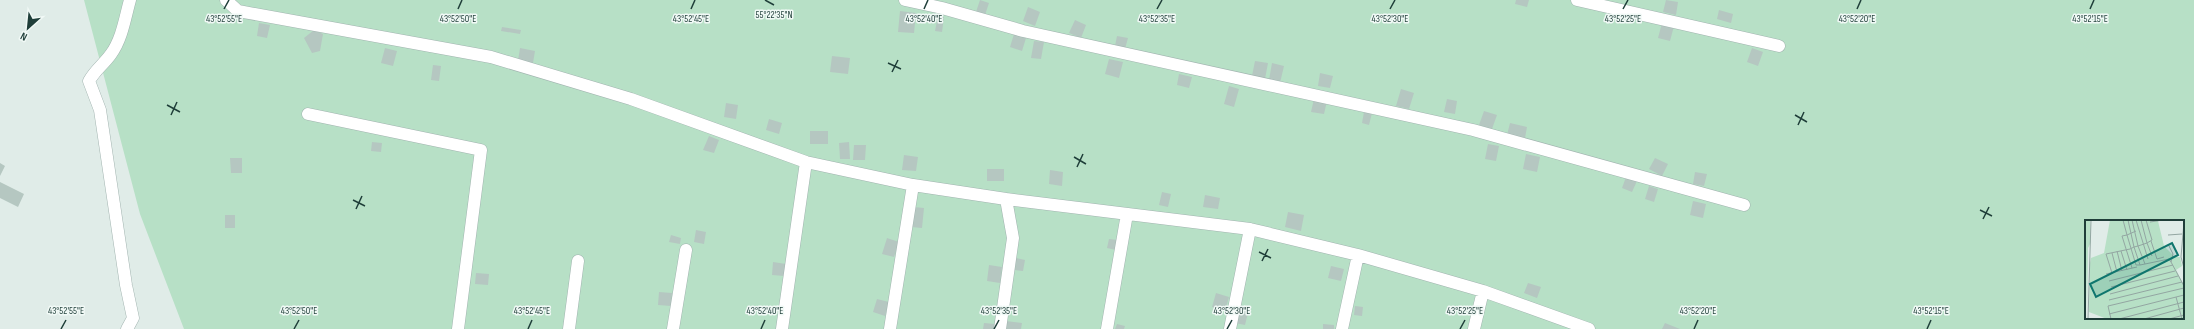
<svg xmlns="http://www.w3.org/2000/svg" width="2194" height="329" viewBox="0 0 2194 329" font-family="'Sofia Sans Condensed',sans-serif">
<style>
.green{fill:#b7e0c6;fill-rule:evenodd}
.building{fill:#b5c7c1}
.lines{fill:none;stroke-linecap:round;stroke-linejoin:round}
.minor-casing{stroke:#a2b4b0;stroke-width:13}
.minor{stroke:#fff;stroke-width:12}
.ticks{fill:none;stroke:#1f3e39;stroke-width:1.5}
.inset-road{fill:none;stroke:#93a6a2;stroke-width:1}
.view{fill:#0f766e;fill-opacity:0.15;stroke:#0f766e;stroke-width:2}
.inset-edge{fill:none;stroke:#1f3e39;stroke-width:2}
.ticks-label{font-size:10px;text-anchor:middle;fill:#1f3e39;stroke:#f1f9f6;stroke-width:3;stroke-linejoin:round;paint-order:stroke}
</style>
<rect width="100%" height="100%" fill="#e0ece8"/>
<path class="green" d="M 84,0 L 2194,0 L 2194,329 L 184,329 L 140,214 ZM 2086,221 L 2183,221 L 2183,318 L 2086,318 Z"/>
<path class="building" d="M 980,0 L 989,3 L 985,15 L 976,12 Z
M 1516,0 L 1529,0 L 1527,7 L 1515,4 Z
M 1666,0 L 1678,2 L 1676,15 L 1663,12 Z
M 1028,7 L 1040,12 L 1035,26 L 1023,21 Z
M 1719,10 L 1733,14 L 1731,23 L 1717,19 Z
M 900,11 L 916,13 L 914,33 L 898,32 Z
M 938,16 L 944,17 L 942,32 L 935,31 Z
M 1075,20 L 1086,25 L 1081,38 L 1069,33 Z
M 259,23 L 270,25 L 267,38 L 257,36 Z
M 1662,23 L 1674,26 L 1670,41 L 1658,38 Z
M 502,27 L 521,30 L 520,34 L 501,31 Z
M 314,30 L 323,34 L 320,51 L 312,53 L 304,38 Z
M 1014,34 L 1026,38 L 1022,51 L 1010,47 Z
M 1117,36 L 1128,38 L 1125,49 L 1115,46 Z
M 1034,41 L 1044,42 L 1041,59 L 1031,58 Z
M 385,48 L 397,51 L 393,66 L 381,63 Z
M 520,48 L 535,51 L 533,63 L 518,61 Z
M 1752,48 L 1763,52 L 1758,66 L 1747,62 Z
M 832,56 L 850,58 L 848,74 L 830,72 Z
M 1109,59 L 1123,62 L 1119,78 L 1105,74 Z
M 1255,61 L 1268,63 L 1265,79 L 1252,76 Z
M 1272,63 L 1284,66 L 1280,83 L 1269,80 Z
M 433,65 L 441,66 L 439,81 L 431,80 Z
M 1320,73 L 1333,76 L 1330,88 L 1318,86 Z
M 1179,74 L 1192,77 L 1189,88 L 1177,85 Z
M 1229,86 L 1239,89 L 1234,107 L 1224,104 Z
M 1401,89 L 1414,93 L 1409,109 L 1396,106 Z
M 1314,99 L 1327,101 L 1324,114 L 1311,112 Z
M 1447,99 L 1457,101 L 1455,114 L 1444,112 Z
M 726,103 L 738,105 L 736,119 L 724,117 Z
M 1484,111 L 1497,115 L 1492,129 L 1479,125 Z
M 1364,112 L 1372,113 L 1369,125 L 1362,123 Z
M 769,119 L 782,123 L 779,134 L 766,130 Z
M 1510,123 L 1527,127 L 1525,138 L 1507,135 Z
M 810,131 L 828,131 L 828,144 L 810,144 Z
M 709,136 L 719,140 L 714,153 L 703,150 Z
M 372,142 L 382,143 L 381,152 L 371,151 Z
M 849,142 L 850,159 L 840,159 L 839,143 Z
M 1488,144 L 1499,146 L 1496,161 L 1485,159 Z
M 854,145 L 866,145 L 865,160 L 853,160 Z
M 1526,154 L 1540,157 L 1537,172 L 1523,169 Z
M 904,155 L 918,157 L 916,171 L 902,170 Z
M 230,158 L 242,158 L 242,173 L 231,173 Z
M 1655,158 L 1668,164 L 1662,176 L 1649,169 Z
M 0,163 L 5,166 L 0,176 Z
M 987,169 L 1004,169 L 1004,181 L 987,181 Z
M 1050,170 L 1063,172 L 1062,186 L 1049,184 Z
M 1695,172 L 1707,174 L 1704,186 L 1693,184 Z
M 1626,177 L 1637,181 L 1632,192 L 1622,188 Z
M 0,182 L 24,194 L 18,207 L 0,198 Z
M 1649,186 L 1658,189 L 1654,202 L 1645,199 Z
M 1162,192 L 1171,194 L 1168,207 L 1159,205 Z
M 1205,195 L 1220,198 L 1218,209 L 1203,207 Z
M 1693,201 L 1706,204 L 1703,218 L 1690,215 Z
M 914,207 L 924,208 L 922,228 L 911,227 Z
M 1288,212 L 1304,215 L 1301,231 L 1285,227 Z
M 225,215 L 235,215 L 235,228 L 225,228 Z
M 696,230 L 706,232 L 704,244 L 694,242 Z
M 671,235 L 681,238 L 680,244 L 669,242 Z
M 887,238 L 899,242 L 894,257 L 882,254 Z
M 1109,239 L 1118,240 L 1116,250 L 1107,248 Z
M 1016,258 L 1025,260 L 1023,271 L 1015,270 Z
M 773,262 L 786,264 L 784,276 L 772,275 Z
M 989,265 L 1002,267 L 1000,283 L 987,281 Z
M 1331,266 L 1344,269 L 1341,281 L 1328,278 Z
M 476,273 L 489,274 L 488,285 L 475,284 Z
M 1528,283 L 1541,287 L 1537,298 L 1524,293 Z
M 659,292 L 672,293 L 671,306 L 658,305 Z
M 1216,293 L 1229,297 L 1225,311 L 1212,307 Z
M 877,299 L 889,302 L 885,316 L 873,312 Z
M 1355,306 L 1363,307 L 1362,316 L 1354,315 Z
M 1238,307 L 1249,309 L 1245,325 L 1235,323 Z
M 1006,321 L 1022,323 L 1021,329 L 1005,329 Z
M 984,323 L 995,324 L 995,329 L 983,329 Z
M 1665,323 L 1680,329 L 1662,329 Z
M 1117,324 L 1125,326 L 1124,329 L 1115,329 Z
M 1323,324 L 1334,325 L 1334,329 L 1323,329 Z"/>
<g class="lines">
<g class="minor-casing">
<path id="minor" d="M 226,0 L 238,11 L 491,57 L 631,99 L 806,162
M 905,0 L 942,8 L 1023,31 L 1473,130 L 1744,205
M 1577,0 L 1779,46
M 308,114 L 481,150 L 458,329
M 913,185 L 1006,199 L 1013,238 L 1000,329
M 1006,199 L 1250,229 L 1358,255 L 1483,291 L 1589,329
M 127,329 L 133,318 L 126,285 L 100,110 L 89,81 C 95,70 104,64 111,54 C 122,39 125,18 130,0
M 569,329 L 578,261
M 673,329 L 686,250
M 782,329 L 806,162 L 913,185 L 890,329
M 1107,329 L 1127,214
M 1230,329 L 1250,229
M 1342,329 L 1358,255
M 1474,329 L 1483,291"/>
</g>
<use href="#minor" class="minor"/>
</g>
<path class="ticks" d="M 765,0 L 774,5M 224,9 L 229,0M 458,9 L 462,0M 691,9 L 695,0M 924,9 L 928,0M 1157,9 L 1162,0M 1390,9 L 1395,0M 1623,9 L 1628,0M 1857,9 L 1861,0M 2090,9 L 2094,0M 888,63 L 901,69M 892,72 L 898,60M 167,105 L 180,112M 171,115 L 177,102M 1795,115 L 1807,122M 1798,125 L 1804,112M 1074,157 L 1086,164M 1077,167 L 1083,154M 353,200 L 365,206M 356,209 L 362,196M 1980,210 L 1992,216M 1983,219 L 1989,207M 1259,252 L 1271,258M 1262,261 L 1268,249M 61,329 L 66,320M 294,329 L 299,320M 528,329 L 532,320M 761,329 L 765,320M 994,329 L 999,320M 1227,329 L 1232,320M 1460,329 L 1465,320M 1694,329 L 1698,320M 1927,329 L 1931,320"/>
<g transform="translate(2085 220)">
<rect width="99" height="99" fill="#e0ece8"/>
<path d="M 0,0 L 5,0 L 6,22 L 3,28 L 2,90 ZM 25,0 L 73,1 L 79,26 L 90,37 L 95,37 L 97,46 L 91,50 L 99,65 L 99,99 L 22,99 L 4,92 L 5,43 L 6,38 L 19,33 Z" fill="#b7e0c6"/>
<path class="inset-road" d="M 38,0 L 42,15 L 51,11M 47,0 L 53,26 L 62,23 L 56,0M 51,0 L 63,39M 61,0 L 67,20 L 62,23 L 67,36M 65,2 L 78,0M 99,2 L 96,37 L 99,48M 83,15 L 97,14M 66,21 L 72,39 L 79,37M 83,24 L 88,34 L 86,42 L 99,66M 32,31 L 37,51M 36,31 L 42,50M 27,33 L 32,52M 60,44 L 84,39 L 86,42M 47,48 L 37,16 L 42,15 L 51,45 L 55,45M 27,53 L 21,34 L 45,29 L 49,27 L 53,26 L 60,44 L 55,45 L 49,27 L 43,0M 21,54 L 52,47M 24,61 L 88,45M 26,67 L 90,51M 25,74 L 93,56M 91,77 L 97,99M 24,80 L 97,62M 24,94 L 99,75M 3,99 L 6,0M 26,99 L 23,86 L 99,68M 34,99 L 99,82M 59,99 L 99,88M 84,99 L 99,95"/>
<path class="view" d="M 87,23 L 93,35 L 11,77 L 5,64 Z"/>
<rect width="99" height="99" class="inset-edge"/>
</g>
<g class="ticks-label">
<text x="774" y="18">55°22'35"N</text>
<text x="224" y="22">43°52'55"E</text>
<text x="458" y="22">43°52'50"E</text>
<text x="691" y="22">43°52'45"E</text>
<text x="924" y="22">43°52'40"E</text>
<text x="1157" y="22">43°52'35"E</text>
<text x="1390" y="22">43°52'30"E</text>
<text x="1623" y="22">43°52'25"E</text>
<text x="1857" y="22">43°52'20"E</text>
<text x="2090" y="22">43°52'15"E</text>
<text x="66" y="314">43°52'55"E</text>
<text x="299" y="314">43°52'50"E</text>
<text x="532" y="314">43°52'45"E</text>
<text x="765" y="314">43°52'40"E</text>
<text x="999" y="314">43°52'35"E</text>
<text x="1232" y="314">43°52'30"E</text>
<text x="1465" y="314">43°52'25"E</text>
<text x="1698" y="314">43°52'20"E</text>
<text x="1931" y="314">43°52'15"E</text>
</g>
<g transform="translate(28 28) rotate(207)" stroke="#f1f9f6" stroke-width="3" paint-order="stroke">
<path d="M0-3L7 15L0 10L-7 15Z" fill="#1f3e39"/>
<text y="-6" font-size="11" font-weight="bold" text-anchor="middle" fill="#1f3e39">N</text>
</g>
</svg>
